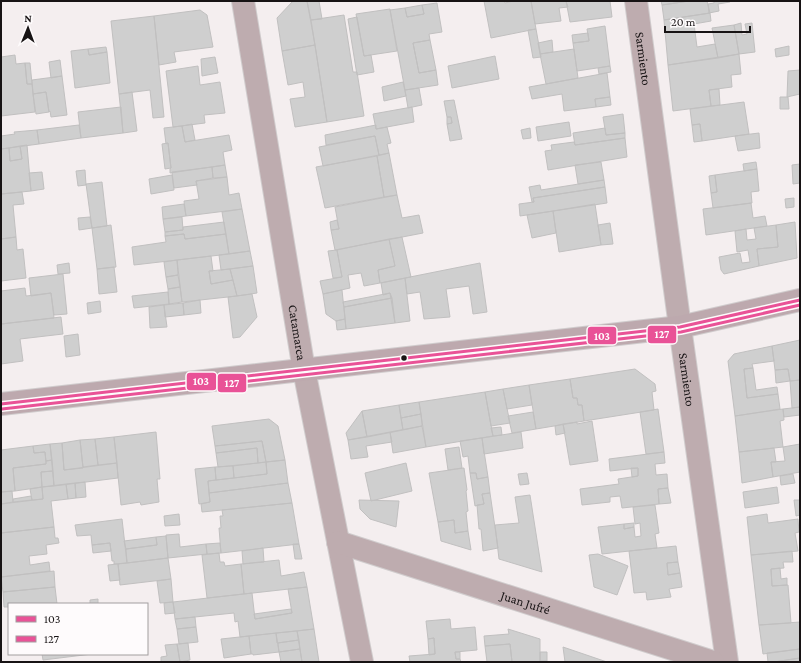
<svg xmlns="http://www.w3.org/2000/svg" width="801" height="663" viewBox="0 0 801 663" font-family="'Crimson Pro',serif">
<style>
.building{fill:#cfcfcf;stroke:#c1c0c0}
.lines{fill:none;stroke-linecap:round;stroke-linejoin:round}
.street-casing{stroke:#d0cccd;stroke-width:24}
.secondary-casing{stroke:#d0cccd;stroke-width:24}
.street{stroke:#beacaf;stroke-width:22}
.secondary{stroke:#bda9ae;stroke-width:22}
.bus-1-casing{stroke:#fefbfc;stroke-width:6}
.bus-2-casing{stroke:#fefbfc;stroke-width:6}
.bus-1{stroke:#e95297;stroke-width:3}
.bus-2{stroke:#e95297;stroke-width:3}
.bus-dot{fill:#171314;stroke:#fefbfc;stroke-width:1.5}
.labels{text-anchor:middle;stroke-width:4;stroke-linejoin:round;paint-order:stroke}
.street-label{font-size:13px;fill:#171314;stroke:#fefbfc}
.line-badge{stroke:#fefbfc;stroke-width:1.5}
.badge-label{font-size:11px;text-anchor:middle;font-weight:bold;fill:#fff}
</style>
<rect width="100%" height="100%" fill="#f4eeef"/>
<path class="building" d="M 293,1 L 307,1 L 315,45 L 282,51 L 277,18 Z
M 307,1 L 319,1 L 322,19 L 311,20 Z
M 484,1 L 504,1 L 505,3 L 513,1 L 531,1 L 536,29 L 491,38 Z
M 531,1 L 566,1 L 568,7 L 559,8 L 561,21 L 535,24 Z
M 566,1 L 610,1 L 612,17 L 570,22 Z
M 661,1 L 689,1 L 662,5 Z
M 689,1 L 707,1 L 710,13 L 664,20 L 662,5 Z
M 714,1 L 730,1 L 730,2 L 718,4 L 719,11 L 709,13 L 708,4 L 714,3 Z
M 437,3 L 442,32 L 429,34 L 430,40 L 413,43 L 419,73 L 436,70 L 438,85 L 405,90 L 390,10 L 405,8 L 407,17 L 424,14 L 422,5 Z
M 422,5 L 424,14 L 407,17 L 405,8 Z
M 390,9 L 397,51 L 364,56 L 356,14 Z
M 200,10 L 207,15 L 213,47 L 174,52 L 176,62 L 159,65 L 154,16 Z
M 710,13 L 711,21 L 694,24 L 697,47 L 715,44 L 718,58 L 668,65 L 664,20 Z
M 344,15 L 353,72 L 357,72 L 364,116 L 327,122 L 311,20 Z
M 154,16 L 164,117 L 153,118 L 150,90 L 119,94 L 111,21 Z
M 357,17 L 364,56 L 371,55 L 374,72 L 357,75 L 348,19 Z
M 741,23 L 742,35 L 747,34 L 745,24 L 752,23 L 755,52 L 739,54 L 734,25 Z
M 734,25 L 739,54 L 718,58 L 712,28 Z
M 605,26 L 610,66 L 577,71 L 573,43 L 589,41 L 587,29 Z
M 536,29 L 541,57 L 533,58 L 528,30 Z
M 588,33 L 589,41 L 573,43 L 572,35 Z
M 430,40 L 436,70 L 419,73 L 413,43 Z
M 552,40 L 553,52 L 540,54 L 538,43 Z
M 315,45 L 327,122 L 295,127 L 290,99 L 305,97 L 303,82 L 288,85 L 282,51 Z
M 789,46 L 789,55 L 776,57 L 775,49 Z
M 106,47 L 107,52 L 89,55 L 88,49 Z
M 88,49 L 89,55 L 107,52 L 110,83 L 75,88 L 71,51 Z
M 574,49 L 578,78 L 546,84 L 540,54 Z
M 739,54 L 741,74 L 731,75 L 732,87 L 709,90 L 711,106 L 673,111 L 668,65 Z
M 15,55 L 16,64 L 25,63 L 27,84 L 32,84 L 35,112 L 1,116 L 1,57 Z
M 495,56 L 499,79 L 452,88 L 448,66 Z
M 215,57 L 218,73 L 202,76 L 201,59 Z
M 60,60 L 62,76 L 51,78 L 49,62 Z
M 25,63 L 30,63 L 32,84 L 27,84 Z
M 198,66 L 200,85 L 220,82 L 225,113 L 204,115 L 205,123 L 173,127 L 166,71 Z
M 610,66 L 611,72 L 599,74 L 598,68 Z
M 800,70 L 800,94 L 787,97 L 788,71 Z
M 607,73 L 610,97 L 595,99 L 596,107 L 564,111 L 562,94 L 532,99 L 529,87 Z
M 62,76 L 67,115 L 51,117 L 50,111 L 49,112 L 46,92 L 33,94 L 32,80 Z
M 403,82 L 406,96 L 384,101 L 382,87 Z
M 419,88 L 422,105 L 408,108 L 405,90 Z
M 719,89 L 720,105 L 711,106 L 709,90 Z
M 46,92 L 49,112 L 36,114 L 33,94 Z
M 132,92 L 137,131 L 123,133 L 119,94 Z
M 610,97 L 611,105 L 596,107 L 595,99 Z
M 780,97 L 788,97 L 789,109 L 780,109 Z
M 454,100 L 462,139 L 450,141 L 447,124 L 452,123 L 451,117 L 447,117 L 444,101 Z
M 744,102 L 749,134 L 702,141 L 700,124 L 692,125 L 690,109 Z
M 121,107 L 123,133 L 81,138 L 78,112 Z
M 412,107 L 414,122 L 376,129 L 373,114 Z
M 623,114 L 625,133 L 606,135 L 603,117 Z
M 447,117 L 451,117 L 452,123 L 447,124 Z
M 569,122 L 571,136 L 538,141 L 536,127 Z
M 192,124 L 195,140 L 185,142 L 182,126 Z
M 700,124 L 702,141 L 694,142 L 692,125 Z
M 79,125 L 81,138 L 39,144 L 37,130 Z
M 376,125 L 376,129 L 387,127 L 391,143 L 387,144 L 389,153 L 379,155 L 375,136 L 326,145 L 325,135 Z
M 182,126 L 185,142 L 229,135 L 232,150 L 223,152 L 225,165 L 170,173 L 170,169 L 171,168 L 168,143 L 166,144 L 164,128 Z
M 530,128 L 531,138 L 523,139 L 521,130 Z
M 605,128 L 606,135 L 625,133 L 625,138 L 575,145 L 573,133 Z
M 37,130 L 39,144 L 1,149 L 1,136 L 15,134 L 14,132 Z
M 759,133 L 760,148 L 738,151 L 735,136 Z
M 375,136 L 379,155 L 323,166 L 319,147 Z
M 625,138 L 627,157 L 548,170 L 545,151 L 552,150 L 551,145 L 574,142 L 575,145 Z
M 168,143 L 171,168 L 165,169 L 162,144 Z
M 27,145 L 31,191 L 1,194 L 1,149 L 9,148 L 10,161 L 22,159 L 20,146 Z
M 20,146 L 22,159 L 10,161 L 9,148 Z
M 389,153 L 397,195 L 384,197 L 377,156 Z
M 377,156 L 384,197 L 325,208 L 316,167 Z
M 601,162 L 604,180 L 578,184 L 575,165 Z
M 756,162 L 757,169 L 744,171 L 743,164 Z
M 800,164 L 800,183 L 793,184 L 792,165 Z
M 225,165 L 227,177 L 213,178 L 212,167 Z
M 212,167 L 213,178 L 196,181 L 197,185 L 174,188 L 172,172 Z
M 757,169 L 759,191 L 751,192 L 752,203 L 713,208 L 711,193 L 717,192 L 715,175 Z
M 85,170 L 86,185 L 78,186 L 76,171 Z
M 42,172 L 44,189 L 31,191 L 29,173 Z
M 172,175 L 174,190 L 151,194 L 149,179 Z
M 715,175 L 717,192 L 711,193 L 709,176 Z
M 227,177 L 229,195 L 239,193 L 242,209 L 186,216 L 184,201 L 199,199 L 196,181 Z
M 604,180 L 605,187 L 533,198 L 534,202 L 532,202 L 529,187 L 540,185 L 541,190 Z
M 102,182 L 107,226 L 92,228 L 86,184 Z
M 605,187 L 607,203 L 520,216 L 519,204 L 534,202 L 533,198 Z
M 22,192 L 24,204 L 13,205 L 16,237 L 1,239 L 1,194 Z
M 397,195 L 402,218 L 419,215 L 423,233 L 335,250 L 331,230 L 339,229 L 335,207 Z
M 794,198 L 794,207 L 786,208 L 785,199 Z
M 751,203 L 753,218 L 765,216 L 767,226 L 706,235 L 703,209 Z
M 184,204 L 186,216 L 163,219 L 162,207 Z
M 595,204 L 601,245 L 559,252 L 553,211 Z
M 242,209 L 250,251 L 229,254 L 222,212 Z
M 553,211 L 556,233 L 532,238 L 527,215 Z
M 90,217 L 92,228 L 79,230 L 78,218 Z
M 182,217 L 183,230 L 165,232 L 163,219 Z
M 337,220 L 339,229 L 331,230 L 330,222 Z
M 224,222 L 226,234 L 185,239 L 184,234 L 165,236 L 165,232 L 183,230 L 183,227 Z
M 795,222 L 797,258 L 759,266 L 757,249 L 778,247 L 776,225 Z
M 610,223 L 613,244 L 601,245 L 598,225 Z
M 111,225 L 116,267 L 97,269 L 92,228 Z
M 776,225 L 778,247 L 757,249 L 759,266 L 724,274 L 721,270 L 719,257 L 740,253 L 742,263 L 750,262 L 748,250 L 737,252 L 735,231 L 746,229 L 747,240 L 756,239 L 754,228 Z
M 184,234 L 185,239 L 226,234 L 229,254 L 134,265 L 132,247 L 166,242 L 165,236 Z
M 16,237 L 17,250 L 23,249 L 26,278 L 1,281 L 1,239 Z
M 402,237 L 411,277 L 380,283 L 378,270 L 395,266 L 389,239 Z
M 389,239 L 395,266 L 378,270 L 380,283 L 364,286 L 361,273 L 348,275 L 350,288 L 323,294 L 320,281 L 342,277 L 337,250 Z
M 337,250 L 342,277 L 333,278 L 328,251 Z
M 250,251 L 253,266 L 221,270 L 219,255 Z
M 211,256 L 213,271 L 209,271 L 211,284 L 233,280 L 237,296 L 182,302 L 177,260 Z
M 177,260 L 178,275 L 166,277 L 164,262 Z
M 69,263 L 70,273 L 58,274 L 57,265 Z
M 480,263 L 487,312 L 473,314 L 469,286 L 446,289 L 450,317 L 424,319 L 420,292 L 407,294 L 405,278 Z
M 253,266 L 257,293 L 237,296 L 230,269 Z
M 114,267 L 117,292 L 99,294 L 97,269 Z
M 230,269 L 233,280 L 211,284 L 209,271 Z
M 63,274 L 67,314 L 54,315 L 51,293 L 31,296 L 29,278 Z
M 178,275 L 180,287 L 168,289 L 166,277 Z
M 405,278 L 410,321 L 395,323 L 390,293 L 383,295 L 381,283 Z
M 180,287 L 182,302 L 169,304 L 168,289 Z
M 25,288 L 26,296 L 51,293 L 54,318 L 1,324 L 1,291 Z
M 342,290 L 345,319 L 336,321 L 326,314 L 323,294 Z
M 168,292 L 169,304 L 134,308 L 132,296 Z
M 390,293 L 392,298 L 344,307 L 343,302 Z
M 252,294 L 257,317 L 240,337 L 233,338 L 228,297 Z
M 392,298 L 395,323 L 346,329 L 344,307 Z
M 200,300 L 201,313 L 184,315 L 183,303 Z
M 100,301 L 101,312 L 88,314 L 87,303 Z
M 183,303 L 184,315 L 165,317 L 164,305 Z
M 164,305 L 167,327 L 150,328 L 149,307 Z
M 61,317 L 63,334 L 20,339 L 23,361 L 1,364 L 1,324 Z
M 345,319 L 346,329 L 337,330 L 336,321 Z
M 78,334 L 80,355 L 66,357 L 64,336 Z
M 800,340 L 800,380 L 790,381 L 788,369 L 775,370 L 772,346 Z
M 772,346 L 774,361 L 752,364 L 753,368 L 744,369 L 747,398 L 778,394 L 780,409 L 735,416 L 728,361 L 734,354 Z
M 753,368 L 756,390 L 777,387 L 778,394 L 747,398 L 744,369 Z
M 635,369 L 655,384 L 656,391 L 652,392 L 654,410 L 584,421 L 582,405 L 578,405 L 577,398 L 573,398 L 570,379 Z
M 788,369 L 790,381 L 776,383 L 775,370 Z
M 570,379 L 573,398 L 577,398 L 578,405 L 582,405 L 584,421 L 536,429 L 529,385 Z
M 800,380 L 800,407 L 792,408 L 790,381 Z
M 529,385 L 532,405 L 507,409 L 503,389 Z
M 503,389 L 510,423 L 491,426 L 485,392 Z
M 485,392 L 493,436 L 426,447 L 419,402 Z
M 419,402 L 421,414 L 401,418 L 399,405 Z
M 399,405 L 403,430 L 367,437 L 362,411 Z
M 800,407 L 800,415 L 784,417 L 783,409 Z
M 658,409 L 664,452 L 646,454 L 640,412 Z
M 783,409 L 784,420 L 780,421 L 783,447 L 739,452 L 735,416 Z
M 362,411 L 367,437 L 348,440 L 346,433 Z
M 533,412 L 536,429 L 512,433 L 508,416 Z
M 421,414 L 422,426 L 403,430 L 401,418 Z
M 269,419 L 278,426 L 285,460 L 266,462 L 262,441 L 215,446 L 212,426 Z
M 592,421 L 598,461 L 570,465 L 563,424 L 577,422 L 577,424 Z
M 563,424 L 565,433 L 556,435 L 555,426 Z
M 422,426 L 426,447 L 393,453 L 390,432 Z
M 501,427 L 502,435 L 493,436 L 491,428 Z
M 156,432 L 160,479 L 157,479 L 159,502 L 141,505 L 140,502 L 121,505 L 114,437 Z
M 390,432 L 392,442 L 366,446 L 368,457 L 351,459 L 348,440 Z
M 521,432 L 523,448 L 484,454 L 482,438 Z
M 114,437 L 117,463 L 98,465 L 95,439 Z
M 482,438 L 488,477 L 477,479 L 476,473 L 470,473 L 468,456 L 463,457 L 460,441 Z
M 95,439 L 98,465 L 83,467 L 80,440 Z
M 80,440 L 83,468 L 64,470 L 62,443 Z
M 262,441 L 266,462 L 258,463 L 257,448 L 216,453 L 215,446 Z
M 62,443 L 64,470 L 117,463 L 118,478 L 54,486 L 50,444 Z
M 50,444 L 52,460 L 46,461 L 45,452 L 34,453 L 33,446 Z
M 800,444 L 800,472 L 773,477 L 771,462 L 785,461 L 783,447 Z
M 33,446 L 34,453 L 45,452 L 46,464 L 13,468 L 15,491 L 1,492 L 1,450 Z
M 459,447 L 462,468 L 448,470 L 445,449 Z
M 257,448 L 258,463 L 218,467 L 216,453 Z
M 774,448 L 776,462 L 771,462 L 773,477 L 742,483 L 739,452 Z
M 664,452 L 665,463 L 655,464 L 656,475 L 667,474 L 668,488 L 658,489 L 659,504 L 622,508 L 620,496 L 610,497 L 610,502 L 582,505 L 580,489 L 619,484 L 618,479 L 638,476 L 638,468 L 610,471 L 609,459 Z
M 52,460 L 53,471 L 41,472 L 42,487 L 15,491 L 13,468 L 46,464 L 46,461 Z
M 285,460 L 288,483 L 209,493 L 208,481 L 267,474 L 266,462 Z
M 266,462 L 267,474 L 234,478 L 233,466 Z
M 406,463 L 412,491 L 371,501 L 365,473 Z
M 233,466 L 234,478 L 216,480 L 215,467 Z
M 215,467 L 216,480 L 208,481 L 210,502 L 199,504 L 195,469 Z
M 464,468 L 467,490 L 466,491 L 468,511 L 466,512 L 468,531 L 455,533 L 454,520 L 438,522 L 429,473 Z
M 631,468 L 638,468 L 638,476 L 632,477 Z
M 53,471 L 54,486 L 42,487 L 41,472 Z
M 470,473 L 476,473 L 477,479 L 488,477 L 490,493 L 482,494 L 484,504 L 475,506 Z
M 527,473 L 529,484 L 520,485 L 518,474 Z
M 793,474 L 795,483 L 781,485 L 780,476 Z
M 85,482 L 86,497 L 76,498 L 75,483 Z
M 75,483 L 76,498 L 68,499 L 66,484 Z
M 288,483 L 292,503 L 202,512 L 201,504 L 210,502 L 209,493 Z
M 66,484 L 68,499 L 51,501 L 54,527 L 1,533 L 1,504 L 43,499 L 42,487 Z
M 42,487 L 43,499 L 32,500 L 30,489 Z
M 777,487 L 779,503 L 745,508 L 743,492 Z
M 668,488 L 671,503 L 659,504 L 658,489 Z
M 12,491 L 13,502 L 1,504 L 1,492 Z
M 490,493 L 498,548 L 483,551 L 481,529 L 479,529 L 477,505 L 484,504 L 482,494 Z
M 530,495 L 542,572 L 499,559 L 495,525 L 519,523 L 515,497 Z
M 31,496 L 32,500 L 13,502 L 13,499 Z
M 359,500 L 399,501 L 396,527 L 370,519 L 360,509 Z
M 794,500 L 800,500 L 800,515 L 796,516 Z
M 292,503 L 299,544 L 221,553 L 219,528 L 221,528 L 220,516 L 223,516 L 222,510 Z
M 655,505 L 659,533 L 655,534 L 657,548 L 602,554 L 598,527 L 624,524 L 624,529 L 634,527 L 635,537 L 641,536 L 640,523 L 635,524 L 633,507 Z
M 179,514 L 180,525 L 165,526 L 164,516 Z
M 767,514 L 768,523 L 798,519 L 799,532 L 795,533 L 798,551 L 751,555 L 747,517 Z
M 122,519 L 127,563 L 114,564 L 114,561 L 112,561 L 110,543 L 92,545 L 91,535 L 77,536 L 75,525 Z
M 454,520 L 455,533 L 468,531 L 471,550 L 441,541 L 438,522 Z
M 634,523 L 634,527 L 624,529 L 624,524 Z
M 54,527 L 55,538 L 58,538 L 59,543 L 46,545 L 47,554 L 29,556 L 30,565 L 49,562 L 50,571 L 1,577 L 1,533 Z
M 179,534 L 180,547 L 206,544 L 207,554 L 168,558 L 166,535 Z
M 166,536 L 168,558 L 127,563 L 126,549 L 157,545 L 156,537 Z
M 156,537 L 157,545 L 126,549 L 124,541 Z
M 110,543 L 111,551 L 93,553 L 92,545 Z
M 220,543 L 221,553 L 207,554 L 206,544 Z
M 293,544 L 299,544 L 302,559 L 295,559 Z
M 676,546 L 678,562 L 667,563 L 668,575 L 680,573 L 682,587 L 669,589 L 671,597 L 647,600 L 646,592 L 634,593 L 629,551 Z
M 263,548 L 264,562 L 243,564 L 242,551 Z
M 792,551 L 793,562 L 783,562 L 784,568 L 771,569 L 772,586 L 788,585 L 791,623 L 759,625 L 751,555 Z
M 219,553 L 220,562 L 224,562 L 225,566 L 241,564 L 244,594 L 207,598 L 202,555 Z
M 598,554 L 628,566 L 617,595 L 594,587 L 589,555 Z
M 168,558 L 171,579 L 120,585 L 118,564 Z
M 279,560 L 281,576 L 304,572 L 307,587 L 244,594 L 241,564 Z
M 678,562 L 680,573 L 668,575 L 667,563 Z
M 118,564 L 120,580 L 110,581 L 108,565 Z
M 780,568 L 781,579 L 787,578 L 787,585 L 772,586 L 771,569 Z
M 54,571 L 55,587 L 3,592 L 1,577 Z
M 171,579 L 173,602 L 160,603 L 157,581 Z
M 55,587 L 57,604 L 9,604 L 9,607 L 4,607 L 3,592 Z
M 307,587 L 314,629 L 240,637 L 238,621 L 235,622 L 234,613 L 175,619 L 173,602 L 252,593 L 255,619 L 292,613 L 288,589 Z
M 98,599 L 98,604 L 90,604 L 90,600 Z
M 173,602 L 175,613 L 165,614 L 164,603 Z
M 291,609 L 292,613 L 255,619 L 254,614 Z
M 195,617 L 196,627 L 177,629 L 175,619 Z
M 450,619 L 451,629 L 475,627 L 477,650 L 455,652 L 456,659 L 460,659 L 461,662 L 410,662 L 409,656 L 435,654 L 434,638 L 428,639 L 426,621 Z
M 800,622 L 800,649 L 763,654 L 759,625 Z
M 196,627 L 198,642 L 179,644 L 177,629 Z
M 314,629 L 319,662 L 302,662 L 297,631 Z
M 508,629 L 540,639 L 540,662 L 512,662 L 510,644 L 485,646 L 484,636 L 509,634 Z
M 297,631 L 299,640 L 277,643 L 276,633 Z
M 276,633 L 279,652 L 253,655 L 253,654 L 251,654 L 249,636 Z
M 249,636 L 251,654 L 224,658 L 221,639 Z
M 434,638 L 435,654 L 429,655 L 428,639 Z
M 299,640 L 300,649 L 279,652 L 278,643 Z
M 188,643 L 190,660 L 180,662 L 177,644 Z
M 177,644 L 180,662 L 161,662 L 161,657 L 167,656 L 165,645 Z
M 510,644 L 512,662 L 487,662 L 485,646 Z
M 563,647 L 607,662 L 565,662 Z
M 300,649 L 302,662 L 281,662 L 279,652 Z
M 800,649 L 800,658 L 774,662 L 768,662 L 767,653 Z
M 455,652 L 460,652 L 460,659 L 456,659 Z
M 540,652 L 547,652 L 547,661 L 540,661 Z
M 42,654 L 92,654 L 43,660 Z
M 800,658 L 800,662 L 774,662 Z"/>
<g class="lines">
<g class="street-casing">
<g id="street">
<path id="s1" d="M 243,1 L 304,370 L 362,662"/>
<path id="s2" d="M 636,1 L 680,327 L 727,662"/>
<path id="s3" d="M 338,542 L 713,662"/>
</g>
</g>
<g class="secondary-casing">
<path id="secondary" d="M 1,404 L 680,327 L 800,300"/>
</g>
<use href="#street" class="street"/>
<use href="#secondary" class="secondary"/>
<g class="bus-1-casing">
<path id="bus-1" d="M 1,404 L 680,327 L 800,300"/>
</g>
<g class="bus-2-casing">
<path id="bus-2" d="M 2,409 L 681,332 L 800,305"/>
</g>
<use href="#bus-1" class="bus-1"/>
<use href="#bus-2" class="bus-2"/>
</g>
<circle class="bus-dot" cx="404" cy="358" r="3.5"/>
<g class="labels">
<g class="street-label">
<text dy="5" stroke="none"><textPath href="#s2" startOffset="58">Sarmiento</textPath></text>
<text dy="5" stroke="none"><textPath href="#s1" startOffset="336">Catamarca</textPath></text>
<text dy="5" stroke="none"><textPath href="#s2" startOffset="382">Sarmiento</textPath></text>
<text dy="5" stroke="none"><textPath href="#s3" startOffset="197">Juan Jufré</textPath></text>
</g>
</g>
<g class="line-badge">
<rect x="647" y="325" width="30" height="19" rx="4" fill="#e95297"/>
<rect x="587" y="326" width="30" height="19" rx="4" fill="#e95297"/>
<rect x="186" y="372" width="31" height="19" rx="4" fill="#e95297"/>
<rect x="217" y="373" width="30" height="20" rx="4" fill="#e95297"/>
</g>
<g class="badge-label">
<text x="662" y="338">127</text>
<text x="602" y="340">103</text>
<text x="201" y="385">103</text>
<text x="232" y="387">127</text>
</g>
<rect width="801" height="663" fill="none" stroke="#171314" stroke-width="4"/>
<rect x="8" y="603" width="140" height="52" fill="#fefbfc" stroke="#a29e9f"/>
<rect x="16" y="616" width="20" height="6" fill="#e95297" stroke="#a29e9f"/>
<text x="44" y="623" font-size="12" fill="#171314">103</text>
<rect x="16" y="636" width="20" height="6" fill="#e95297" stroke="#a29e9f"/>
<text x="44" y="643" font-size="12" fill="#171314">127</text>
<g transform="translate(28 28) rotate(1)" stroke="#fefbfc" stroke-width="3" paint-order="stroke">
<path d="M0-3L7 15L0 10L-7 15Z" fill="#171314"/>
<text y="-6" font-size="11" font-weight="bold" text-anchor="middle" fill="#171314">N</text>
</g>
<path d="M665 26v6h85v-6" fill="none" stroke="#171314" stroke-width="2"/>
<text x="671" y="26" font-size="12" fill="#171314" stroke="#fefbfc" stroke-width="3" paint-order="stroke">20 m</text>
</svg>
